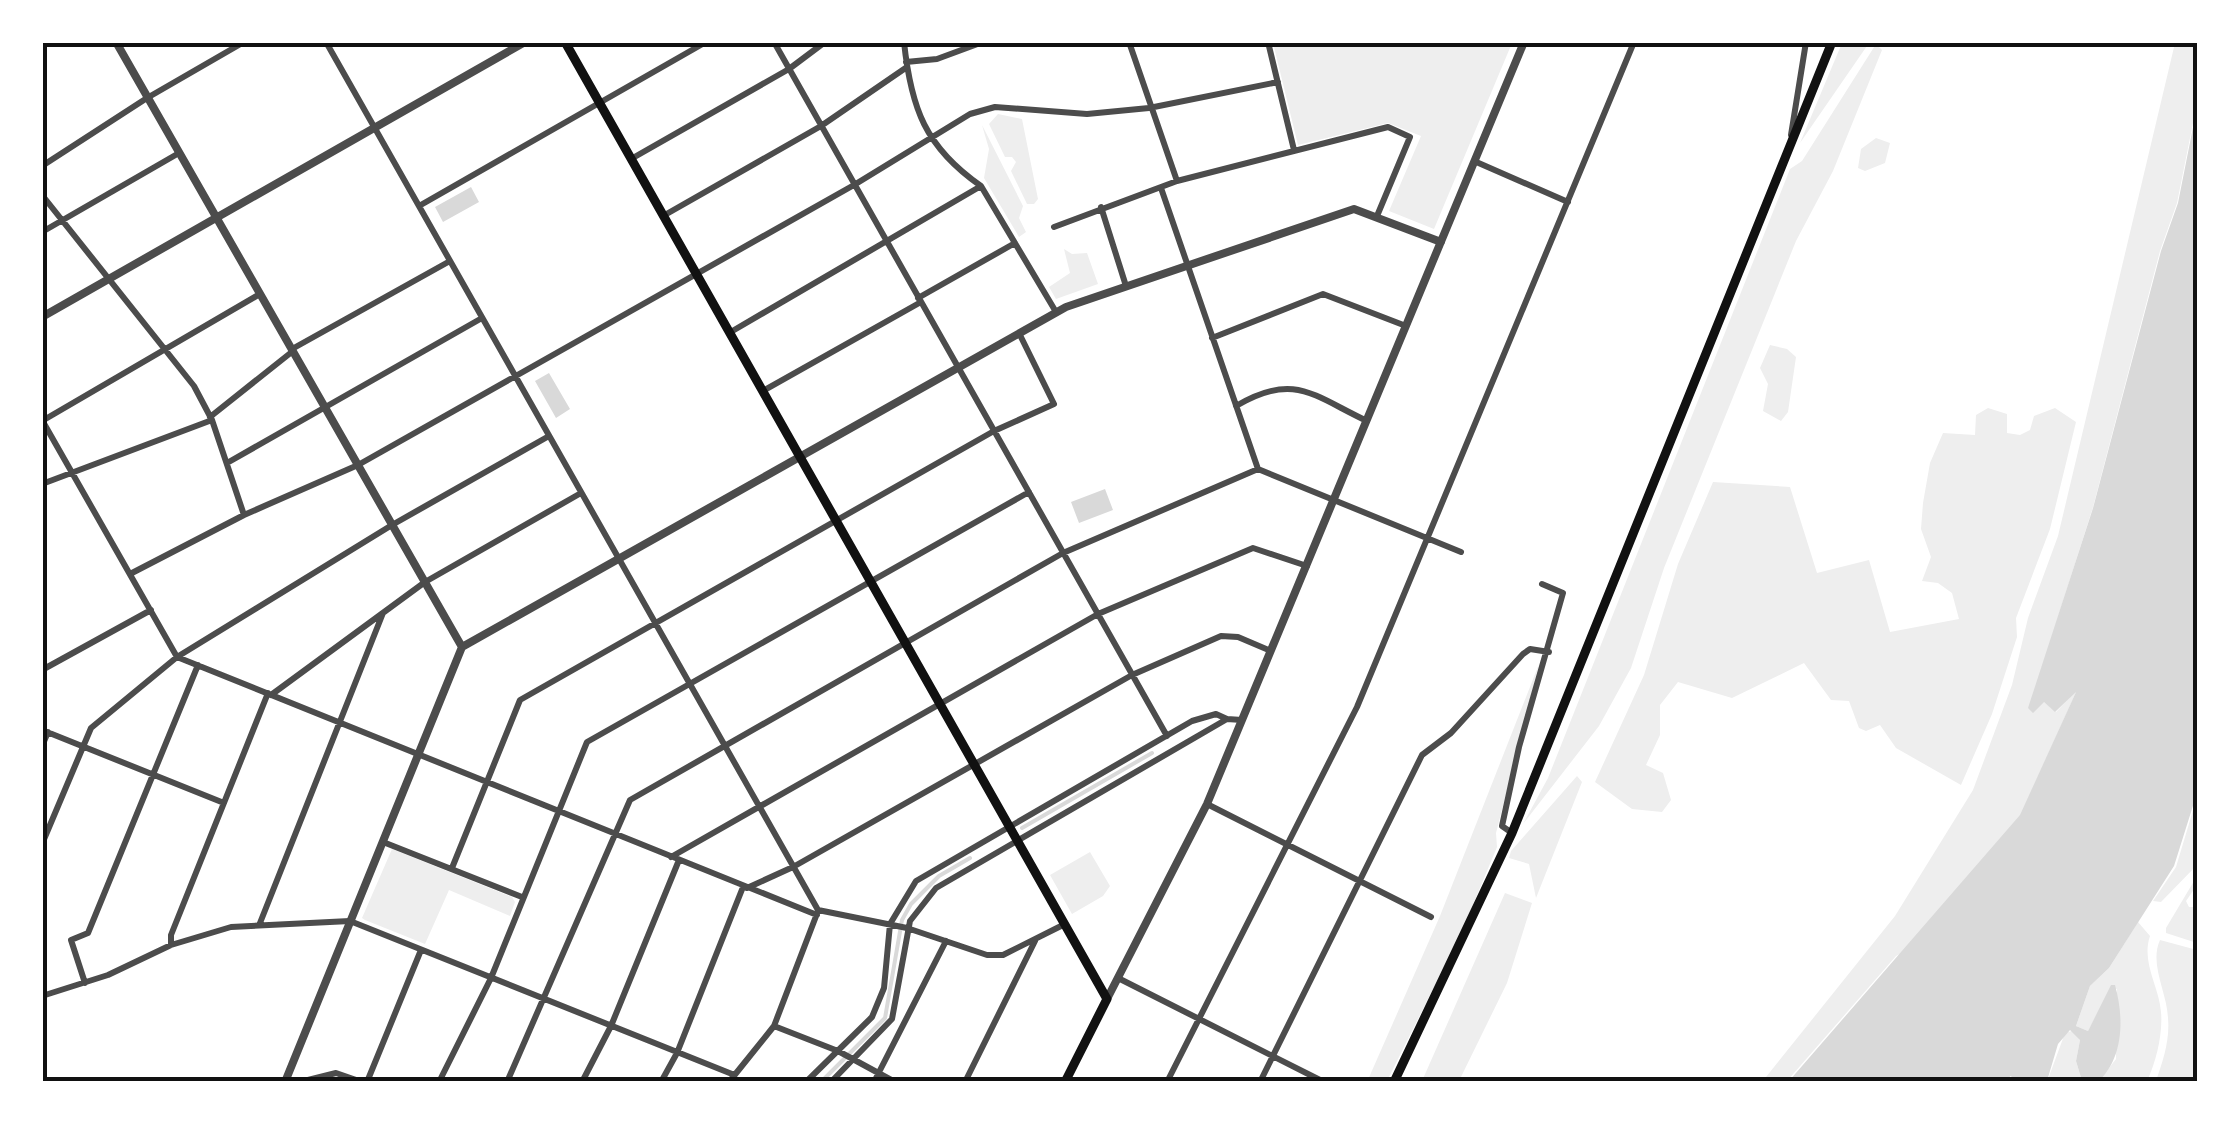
<svg xmlns="http://www.w3.org/2000/svg" width="2240" height="1124" viewBox="0 0 2240 1124" font-family="Rubik,sans-serif">
<style>
.green{fill:#eee}
.water{fill:#d9d9d9}
.lines{fill:none;stroke-linecap:round;stroke-linejoin:round}
.stream{stroke:#d9d9d9;stroke-width:4}
.minor{stroke:#4c4c4c;stroke-width:6}
.tertiary{stroke:#4c4c4c;stroke-width:8}
.secondary{stroke:#111;stroke-width:9}
.neatline{fill:none;stroke:#111;stroke-width:4}
</style>
<rect width="100%" height="100%" fill="#fff"/>
<path class="green" d="M 1273,43 L 1512,43 L 1434,229 L 1389,211 L 1421,136 L 1388,123 L 1298,145 Z
M 1842,43 L 1869,43 L 1800,143 Z
M 2175,43 L 2197,43 L 2197,103 L 2177,203 L 2160,251 L 2093,507 L 2029,708 L 2033,712 L 2043,701 L 2056,712 L 2077,690 L 2015,828 L 1913,947 L 1896,956 L 1787,1081 L 1762,1082 L 1895,916 L 1973,790 L 2012,685 L 2028,618 L 2058,536 Z
M 1876,44 L 1882,50 L 1833,171 L 1796,241 L 1664,568 L 1631,668 L 1599,726 L 1523,824 L 1548,778 L 1790,169 L 1802,161 Z
M 998,114 L 1022,119 L 1038,199 L 1034,204 L 1027,204 L 1011,171 L 1016,162 L 1012,157 L 1005,157 L 989,124 Z
M 982,125 L 1023,206 L 1019,218 L 1026,232 L 1019,237 L 984,178 L 989,149 Z
M 1876,138 L 1890,143 L 1885,163 L 1865,171 L 1858,168 L 1861,149 Z
M 1064,249 L 1072,254 L 1087,253 L 1098,284 L 1056,299 L 1049,287 L 1070,273 Z
M 1770,345 L 1787,349 L 1796,357 L 1788,412 L 1781,421 L 1763,411 L 1768,384 L 1760,368 Z
M 1988,408 L 2007,414 L 2007,433 L 2020,435 L 2030,430 L 2034,416 L 2055,408 L 2076,422 L 2050,529 L 2016,618 L 2017,637 L 1992,714 L 1961,785 L 1896,748 L 1880,725 L 1866,731 L 1859,728 L 1849,701 L 1831,700 L 1804,663 L 1732,698 L 1678,682 L 1660,705 L 1660,735 L 1646,765 L 1663,773 L 1671,800 L 1662,812 L 1632,809 L 1595,782 L 1644,675 L 1678,564 L 1713,482 L 1790,487 L 1817,573 L 1869,560 L 1890,632 L 1959,619 L 1952,593 L 1938,583 L 1922,581 L 1931,557 L 1921,529 L 1923,503 L 1930,463 L 1943,433 L 1975,435 L 1976,415 Z
M 1539,664 L 1496,833 L 1497,847 L 1462,931 L 1387,1081 L 1367,1082 L 1440,916 Z
M 1577,776 L 1582,782 L 1536,898 L 1529,864 L 1509,858 L 1511,851 Z
M 2197,797 L 2197,865 L 2161,902 L 2153,901 L 2176,867 Z
M 392,849 L 512,897 L 515,902 L 510,916 L 449,890 L 425,944 L 365,920 L 362,918 Z
M 1090,852 L 1110,886 L 1103,896 L 1072,914 L 1050,875 Z
M 2197,876 L 2197,885 L 2186,901 L 2189,907 L 2197,907 L 2197,943 L 2166,933 L 2166,928 Z
M 1505,893 L 1532,903 L 1507,983 L 1459,1081 L 1422,1081 Z
M 2138,922 L 2150,936 C 2141,962 2159,986 2161,1012 C 2163,1034 2156,1062 2147,1081 L 2099,1081 L 2116,1059 L 2117,989 L 2111,988 L 2088,1031 L 2076,1026 L 2090,986 L 2109,968 Z
M 2160,940 L 2197,950 L 2197,1081 L 2156,1081 C 2163,1061 2170,1040 2168,1018 C 2167,992 2149,964 2160,940 Z
M 2075,1030 L 2080,1040 L 2076,1061 L 2082,1081 L 2047,1082 L 2065,1033 Z"/>
<path class="water" d="M 2197,107 L 2197,793 L 2174,866 L 2109,968 L 2090,986 L 2076,1026 L 2088,1031 L 2111,985 L 2115,985 C 2124,1017 2124,1057 2099,1081 L 2082,1081 L 2076,1061 L 2080,1040 L 2070,1030 L 2058,1044 L 2047,1081 L 2014,1081 L 2011,1076 L 2002,1082 L 1789,1081 L 2020,815 L 2076,692 L 2055,712 L 2044,702 L 2033,713 L 2028,708 L 2093,508 L 2161,251 L 2178,203 Z
M 471,187 L 479,202 L 443,222 L 435,207 Z
M 549,373 L 570,409 L 556,418 L 535,381 Z
M 1105,489 L 1113,510 L 1079,523 L 1071,502 Z"/>
<g class="lines">
<path class="stream" d="M 1022,828 L 1152,753
M 821,1082 L 885,1018 L 902,920 L 911,904 L 939,876 L 970,858"/>
<path class="minor" d="M 326,42 L 818,910 L 907,928 L 987,955 L 1003,955 L 1065,924
M 774,42 L 1167,736
M 1129,42 L 1177,181
M 1268,42 L 1294,150
M 906,62 L 937,59 L 983,42
M 1791,135 L 1806,42
M 631,159 L 789,69 L 825,42
M 1474,161 L 1568,202
M 42,166 L 147,98 L 244,42
M 981,186 L 1056,312
M 1161,188 L 1258,469
M 42,195 L 194,386 L 212,420 L 244,515
M 419,206 L 706,42
M 1101,207 L 1126,286
M 663,216 L 821,126 L 907,67
M 1054,227 L 1177,181 L 1388,127 L 1410,137 L 1377,216
M 42,232 L 179,153
M 918,298 L 1015,243
M 729,333 L 981,186 C 925,147 911,108 904,42
M 1212,338 L 1323,294 L 1406,326
M 292,349 L 450,261
M 763,391 L 921,302
M 1236,406 C 1294,372 1312,395 1367,421
M 210,417 L 293,351
M 42,420 L 177,657 L 817,915
M 42,421 L 260,294
M 227,463 L 482,318
M 42,484 L 212,420
M 130,574 L 244,515 L 358,465 L 854,185 L 970,114 L 995,107 L 1087,114 L 1149,108 L 1278,82
M 42,670 L 151,610
M 271,695 L 425,582 L 581,493
M 42,730 L 224,803
M 42,746 L 48,732
M 1207,804 L 1431,917
M 1512,833 L 1502,826 L 1519,747 L 1563,593 L 1542,584
M 383,842 L 522,897
M 42,844 L 91,728 L 177,657 L 392,525 L 549,436
M 671,857 L 1098,614 L 1253,548 L 1307,566
M 452,868 L 520,700 L 994,431 L 1054,404 L 1019,333
M 747,888 L 793,867 L 1132,675 L 1221,636 L 1238,637 L 1271,651
M 260,923 L 383,613
M 171,945 L 171,935 L 268,693
M 1118,978 L 1324,1082
M 85,983 L 71,940 L 88,933 L 198,665
M 42,996 L 108,975 L 171,945 L 231,927 L 350,921 L 732,1074
M 774,1026 L 838,1051 L 895,1082
M 300,1082 L 336,1073 L 362,1082
M 367,1082 L 421,950
M 439,1082 L 491,978 L 587,742 L 1029,492
M 507,1082 L 630,800 L 1063,553 L 1258,469 L 1461,552
M 582,1082 L 611,1026 L 679,860
M 661,1082 L 677,1053 L 743,887
M 729,1082 L 774,1026 L 818,911
M 806,1082 L 872,1017 L 884,988 L 890,924 L 916,881 L 1192,721 L 1216,714 L 1227,719
M 831,1082 L 892,1019 L 910,921 L 936,888 L 1227,719 L 1242,720
M 874,1082 L 946,941
M 965,1082 L 1035,941
M 1167,1082 L 1357,707 L 1634,42
M 1260,1082 L 1422,755 L 1451,733 L 1523,654 L 1530,649 L 1549,652"/>
<path class="tertiary" d="M 116,42 L 462,647
M 42,317 L 525,42
M 1107,999 L 1207,804 L 1524,42
M 285,1082 L 462,647 L 1066,307 L 1354,209 L 1441,242"/>
<path class="secondary" d="M 565,42 L 1107,999 L 1065,1082
M 1394,1082 L 1512,833 L 1832,42"/>
</g>
<rect width="2240" height="1124" fill="none" stroke="#ffffff" stroke-width="90"/>
<rect x="45" y="45" width="2150" height="1034" class="neatline"/>
</svg>
